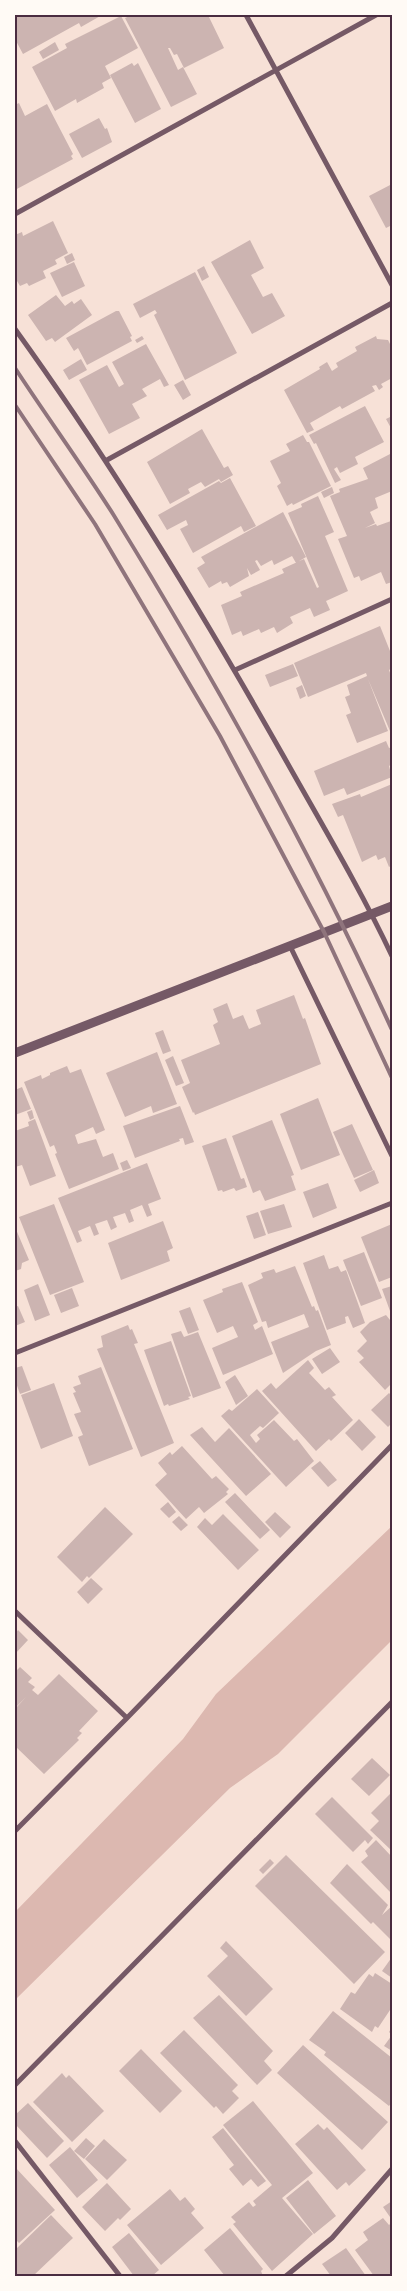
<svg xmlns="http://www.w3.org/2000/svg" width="407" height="2291" viewBox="0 0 407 2291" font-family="'Source Serif 4',serif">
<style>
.water{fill:#dcb8b0}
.building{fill:#ccb4b1}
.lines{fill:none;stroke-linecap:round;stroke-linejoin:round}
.minor{stroke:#755966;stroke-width:5}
.tertiary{stroke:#755966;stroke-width:9}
.rail{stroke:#8f747c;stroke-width:4}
.neatline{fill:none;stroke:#4a2c40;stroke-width:2}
</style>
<rect width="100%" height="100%" fill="#f7e1d7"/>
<path class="water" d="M 392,1526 L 392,1640 L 278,1754 L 230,1788 L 15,2000 L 15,1912 L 183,1739 L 216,1694 Z"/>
<path class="building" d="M 15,15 L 102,15 L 81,27 L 79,23 L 23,54 L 15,39 Z
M 132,15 L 208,15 L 224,48 L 184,68 L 177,54 L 174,55 L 170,48 L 168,48 L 178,70 L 183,67 L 197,94 L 171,107 L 125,18 Z
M 121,16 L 138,48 L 105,66 L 111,78 L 102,83 L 104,88 L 77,103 L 76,99 L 55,111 L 32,67 L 67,48 L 65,44 Z
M 55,42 L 59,50 L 43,59 L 39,52 Z
M 132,63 L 134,66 L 138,63 L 161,109 L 135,123 L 110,75 Z
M 19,103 L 25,116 L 47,104 L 73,154 L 71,156 L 73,159 L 15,190 L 15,105 Z
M 99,118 L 105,129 L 107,128 L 112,142 L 82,158 L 69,134 Z
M 392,184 L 392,225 L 386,228 L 369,196 Z
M 53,221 L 68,253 L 55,260 L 57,264 L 43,271 L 46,278 L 29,286 L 27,283 L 20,286 L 17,281 L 15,282 L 15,235 L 22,232 L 23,236 Z
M 250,240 L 264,268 L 251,275 L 263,297 L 272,293 L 285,316 L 252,334 L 211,262 Z
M 72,253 L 75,260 L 67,264 L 64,257 Z
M 74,262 L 85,286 L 62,297 L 50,273 Z
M 204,266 L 209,277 L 202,281 L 197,270 Z
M 195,272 L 237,353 L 185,380 L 154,315 L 157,313 L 155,310 L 140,318 L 133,304 Z
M 56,295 L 65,306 L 72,301 L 74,304 L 81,299 L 92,315 L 55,342 L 52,338 L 46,341 L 28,315 Z
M 116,311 L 119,311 L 132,336 L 130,337 L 132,341 L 87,365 L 78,348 L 74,351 L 66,338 Z
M 142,336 L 144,339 L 137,343 L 135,340 Z
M 376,336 L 377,339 L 388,340 L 392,348 L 392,378 L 381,384 L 383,387 L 379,390 L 376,385 L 372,386 L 375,391 L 342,409 L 340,406 L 310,423 L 314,430 L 307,433 L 284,390 L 320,369 L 319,367 L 327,362 L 332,371 L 338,367 L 336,363 L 357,351 L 355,347 Z
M 146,344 L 169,385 L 164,387 L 160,379 L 142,389 L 147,396 L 132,404 L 140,418 L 109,434 L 79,380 L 107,365 L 119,387 L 124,384 L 112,362 Z
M 81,359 L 87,370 L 69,380 L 63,370 Z
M 183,380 L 191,395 L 183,400 L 174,385 Z
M 365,406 L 384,442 L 355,457 L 358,464 L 340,473 L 337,467 L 334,469 L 341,480 L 335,483 L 316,443 L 314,444 L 309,435 Z
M 392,416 L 392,430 L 386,419 Z
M 202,429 L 224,468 L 228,466 L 233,475 L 221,482 L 219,479 L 205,487 L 201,482 L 188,489 L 190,493 L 170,504 L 147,462 Z
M 303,435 L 307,442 L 309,442 L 331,486 L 293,505 L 292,503 L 287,506 L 277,486 L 281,483 L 270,461 L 290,451 L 286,444 Z
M 392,453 L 392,491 L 375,498 L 378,508 L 370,512 L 375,523 L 365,528 L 376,524 L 377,526 L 391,521 L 392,523 L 392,582 L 386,584 L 381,572 L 361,581 L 359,576 L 354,578 L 338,539 L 347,536 L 330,496 L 340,492 L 339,489 L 368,479 L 363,468 Z
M 230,478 L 256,526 L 244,532 L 241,526 L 193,553 L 180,529 L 188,525 L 186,520 L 167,530 L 158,515 L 219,481 L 221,483 Z
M 332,487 L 334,493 L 324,498 L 321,492 Z
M 318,496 L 334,532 L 325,536 L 348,591 L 326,601 L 330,610 L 314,617 L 310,608 L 290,617 L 293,623 L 277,633 L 274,627 L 261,633 L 259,629 L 243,636 L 241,631 L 232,635 L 221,605 L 242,596 L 240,592 L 284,573 L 282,569 L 304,559 L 317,588 L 319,587 L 288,513 L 302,507 L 301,504 Z
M 283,512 L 306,557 L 296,563 L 292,556 L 274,565 L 272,560 L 261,566 L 257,560 L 255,561 L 260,570 L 251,575 L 247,568 L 249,576 L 230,587 L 227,582 L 222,584 L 221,581 L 209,588 L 197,568 L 205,563 L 201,557 Z
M 380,626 L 392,656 L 392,668 L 389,670 L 392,678 L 392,730 L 390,731 L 368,679 L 388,731 L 357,743 L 346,715 L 351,713 L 345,697 L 350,695 L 347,685 L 367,676 L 366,673 L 308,697 L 294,663 Z
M 293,664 L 298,676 L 270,687 L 265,675 Z
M 302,685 L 306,696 L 300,699 L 296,688 Z
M 386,741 L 389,748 L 392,747 L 392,764 L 389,766 L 392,777 L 347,795 L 344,788 L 324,796 L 314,771 Z
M 392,784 L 392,798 L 390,799 L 392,804 L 392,865 L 389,867 L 385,857 L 378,860 L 376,855 L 362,862 L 343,815 L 338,817 L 332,804 L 360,794 L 361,797 Z
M 294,995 L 303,1019 L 305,1018 L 321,1064 L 195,1115 L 194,1112 L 193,1113 L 182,1087 L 190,1083 L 181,1060 L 220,1044 L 213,1025 L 218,1022 L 213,1009 L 227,1003 L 233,1019 L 243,1015 L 249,1029 L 261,1024 L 256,1010 Z
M 163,1030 L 171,1051 L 163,1054 L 155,1033 Z
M 157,1052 L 177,1104 L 153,1113 L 151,1106 L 125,1117 L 106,1073 Z
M 173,1056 L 184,1083 L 176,1086 L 165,1060 Z
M 67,1066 L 70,1073 L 81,1069 L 105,1130 L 96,1134 L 93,1127 L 75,1135 L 78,1144 L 96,1139 L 103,1157 L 113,1153 L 119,1169 L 69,1189 L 55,1154 L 57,1153 L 54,1145 L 50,1147 L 24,1082 L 41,1075 L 42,1079 L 50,1075 L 50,1073 Z
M 22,1087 L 31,1109 L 15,1115 L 15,1090 Z
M 318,1098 L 340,1155 L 301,1170 L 280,1114 Z
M 180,1106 L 194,1142 L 185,1145 L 183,1138 L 179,1139 L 180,1141 L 135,1158 L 123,1126 Z
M 32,1110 L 34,1118 L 30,1120 L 27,1112 Z
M 35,1119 L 56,1176 L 30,1186 L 22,1165 L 15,1167 L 15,1131 L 29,1126 L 28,1122 Z
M 272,1120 L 294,1175 L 291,1176 L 296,1190 L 265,1201 L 260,1190 L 253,1193 L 232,1136 Z
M 352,1124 L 373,1170 L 354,1178 L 333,1132 Z
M 226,1138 L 241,1179 L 244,1178 L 247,1187 L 236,1191 L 234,1188 L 223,1192 L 222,1190 L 218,1191 L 202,1146 Z
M 127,1160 L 131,1168 L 123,1171 L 120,1163 Z
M 147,1163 L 161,1199 L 148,1204 L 152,1215 L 147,1217 L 142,1205 L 130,1210 L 134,1221 L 129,1223 L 125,1213 L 113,1217 L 117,1227 L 111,1230 L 107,1220 L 95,1224 L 99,1234 L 94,1236 L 90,1226 L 78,1231 L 82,1241 L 77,1243 L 58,1198 Z
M 374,1170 L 379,1183 L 360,1192 L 354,1180 Z
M 328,1183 L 337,1208 L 313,1218 L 303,1192 Z
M 54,1204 L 84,1282 L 50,1295 L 19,1217 Z
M 284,1204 L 292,1227 L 268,1234 L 260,1211 Z
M 258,1212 L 266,1235 L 254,1239 L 246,1216 Z
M 163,1221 L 173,1248 L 167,1251 L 170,1261 L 121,1280 L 108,1243 Z
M 392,1224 L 392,1277 L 379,1282 L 361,1237 Z
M 15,1227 L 29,1260 L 22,1263 L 21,1269 L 15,1271 Z
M 364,1252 L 382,1298 L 361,1306 L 343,1260 Z
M 324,1255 L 329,1269 L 338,1266 L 341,1272 L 346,1270 L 365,1323 L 353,1328 L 348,1316 L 345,1317 L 346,1323 L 327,1330 L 303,1263 Z
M 295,1266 L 312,1307 L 314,1306 L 316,1311 L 318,1310 L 331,1345 L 316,1351 L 283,1373 L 271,1342 L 309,1327 L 304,1314 L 268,1328 L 266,1321 L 262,1322 L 248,1285 L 263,1278 L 261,1273 L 274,1269 L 276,1273 Z
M 242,1282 L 258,1322 L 253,1325 L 255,1330 L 262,1326 L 273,1354 L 223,1375 L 212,1348 L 238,1337 L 233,1326 L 217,1333 L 203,1300 L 223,1292 L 222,1289 Z
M 38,1284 L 50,1315 L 35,1321 L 24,1290 Z
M 392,1286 L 392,1311 L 390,1311 L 382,1289 Z
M 72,1288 L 79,1306 L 61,1313 L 54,1295 Z
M 18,1306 L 25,1322 L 15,1326 L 15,1307 Z
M 190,1307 L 199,1330 L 188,1334 L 179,1311 Z
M 386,1315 L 390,1320 L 392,1318 L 392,1383 L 385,1390 L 359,1362 L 364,1358 L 357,1351 L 367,1341 L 360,1332 L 370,1322 Z
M 128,1325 L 130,1330 L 132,1329 L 138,1343 L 134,1344 L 174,1443 L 141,1457 L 97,1349 L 103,1347 L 101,1336 Z
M 181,1331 L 184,1337 L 198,1332 L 221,1388 L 193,1398 L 171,1334 Z
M 171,1341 L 191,1396 L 188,1397 L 190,1399 L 169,1406 L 168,1404 L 164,1406 L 144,1350 Z
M 330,1348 L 340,1362 L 322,1374 L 312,1359 Z
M 308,1360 L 314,1368 L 309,1373 L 325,1390 L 329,1387 L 336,1395 L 332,1397 L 353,1420 L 331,1441 L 329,1439 L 316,1451 L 262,1391 L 271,1383 L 276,1389 Z
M 22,1366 L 31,1390 L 20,1394 L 15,1380 L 15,1368 Z
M 101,1367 L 133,1449 L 89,1466 L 78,1437 L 83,1435 L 74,1414 L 81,1412 L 73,1393 L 76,1392 L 73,1387 L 81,1384 L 78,1376 Z
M 235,1375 L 248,1396 L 236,1405 L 225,1382 Z
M 54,1383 L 73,1436 L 41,1449 L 21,1395 Z
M 257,1389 L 279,1413 L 263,1428 L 260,1426 L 250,1435 L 256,1443 L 260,1439 L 257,1435 L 274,1420 L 294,1441 L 297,1439 L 314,1461 L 286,1487 L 221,1416 L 229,1409 L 232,1411 Z
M 389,1393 L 392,1396 L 392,1423 L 388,1427 L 371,1410 Z
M 359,1419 L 376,1437 L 362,1451 L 345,1433 Z
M 202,1427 L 215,1442 L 229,1428 L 271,1474 L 246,1496 L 190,1435 Z
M 182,1446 L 212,1479 L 216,1476 L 229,1489 L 226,1492 L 228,1494 L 204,1513 L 199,1507 L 186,1519 L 155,1485 L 167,1474 L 158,1463 L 170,1452 L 172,1455 Z
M 320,1461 L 337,1480 L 328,1487 L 311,1468 Z
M 235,1493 L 270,1530 L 260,1539 L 225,1502 Z
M 168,1502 L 176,1512 L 169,1518 L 160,1509 Z
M 105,1507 L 133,1534 L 89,1578 L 87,1576 L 82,1582 L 57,1557 Z
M 275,1512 L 291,1527 L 280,1538 L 265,1522 Z
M 223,1514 L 259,1550 L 238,1570 L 197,1527 L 205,1518 L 212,1525 Z
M 179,1516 L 188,1525 L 181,1531 L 172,1522 Z
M 91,1578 L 103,1589 L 88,1604 L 77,1592 Z
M 18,1630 L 28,1640 L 15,1654 L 15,1634 Z
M 20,1667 L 32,1678 L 28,1682 L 35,1687 L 32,1690 L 38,1695 L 59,1674 L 98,1711 L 79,1731 L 82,1733 L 77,1738 L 79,1740 L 44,1774 L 15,1746 L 15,1709 L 26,1697 L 15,1708 L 15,1668 L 17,1670 Z
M 372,1758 L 390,1775 L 369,1796 L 351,1779 Z
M 392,1792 L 392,1851 L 370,1830 L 379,1821 L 371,1813 Z
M 332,1797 L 373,1838 L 368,1844 L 365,1840 L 353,1852 L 315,1814 Z
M 376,1840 L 392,1857 L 392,1894 L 361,1862 L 368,1856 L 365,1851 Z
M 286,1855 L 385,1952 L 354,1984 L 255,1886 Z
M 270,1859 L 274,1863 L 263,1874 L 259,1870 Z
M 347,1864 L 388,1905 L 382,1915 L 392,1906 L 392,1941 L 373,1922 L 371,1924 L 330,1883 Z
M 226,1941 L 273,1989 L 246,2016 L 207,1976 L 228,1956 L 220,1948 Z
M 392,1957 L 392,1978 L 382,1971 Z
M 375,1973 L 392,1984 L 392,2007 L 378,2028 L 375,2026 L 372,2032 L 340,2009 L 351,1992 L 355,1994 L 369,1974 L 373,1977 Z
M 219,1995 L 273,2051 L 264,2061 L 272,2070 L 257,2085 L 193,2018 Z
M 333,2011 L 392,2058 L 392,2102 L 389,2106 L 324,2055 L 326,2052 L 309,2040 Z
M 392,2027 L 392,2051 L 384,2046 L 392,2035 L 389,2032 Z
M 184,2030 L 238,2085 L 232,2091 L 239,2098 L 223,2114 L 216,2106 L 214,2108 L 160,2053 Z
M 303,2045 L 388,2122 L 362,2150 L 277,2073 Z
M 141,2049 L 182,2091 L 160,2113 L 119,2071 Z
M 62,2073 L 66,2078 L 69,2075 L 104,2111 L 72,2142 L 33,2102 Z
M 253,2101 L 313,2173 L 282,2198 L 313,2234 L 272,2271 L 233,2224 L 236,2222 L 231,2217 L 249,2202 L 253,2207 L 256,2205 L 253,2201 L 272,2185 L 223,2125 Z
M 28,2103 L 64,2141 L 47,2158 L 15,2124 L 15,2115 Z
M 318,2124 L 324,2130 L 327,2127 L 366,2170 L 349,2186 L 346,2182 L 337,2190 L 295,2144 Z
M 223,2128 L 266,2181 L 258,2187 L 251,2179 L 243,2186 L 229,2169 L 234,2165 L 212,2137 Z
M 86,2138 L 95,2146 L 84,2159 L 74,2151 Z
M 104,2139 L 127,2160 L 107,2180 L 85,2159 Z
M 70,2147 L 98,2180 L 77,2198 L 49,2165 Z
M 15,2167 L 55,2210 L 19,2243 L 15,2239 Z
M 308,2180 L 336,2216 L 314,2234 L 286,2198 Z
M 107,2183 L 131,2209 L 120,2220 L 118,2218 L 105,2231 L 82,2207 Z
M 170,2189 L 180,2201 L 185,2197 L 195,2209 L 191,2213 L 204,2228 L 161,2265 L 127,2225 Z
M 392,2201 L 392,2216 L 390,2217 L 383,2207 Z
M 51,2215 L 73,2238 L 33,2276 L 15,2276 L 15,2250 Z
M 383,2218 L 389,2225 L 392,2222 L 392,2274 L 389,2276 L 374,2276 L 355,2250 L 368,2240 L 363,2232 Z
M 230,2228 L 263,2269 L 261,2271 L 263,2276 L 225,2276 L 204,2250 Z
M 129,2233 L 159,2270 L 152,2276 L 134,2276 L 112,2247 Z
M 346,2248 L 366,2276 L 331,2276 L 322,2264 Z"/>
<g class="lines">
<path class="minor" d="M 246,15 L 392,285
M 15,214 L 376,15
M 15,329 C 114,466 201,610 284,757 C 321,823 360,888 392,956
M 107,460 L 392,303
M 235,670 L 392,599
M 290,946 L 392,1156
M 15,1353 L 392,1203
M 15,1611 L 127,1718
M 15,1831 L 127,1718 L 392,1445
M 15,2085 L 392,1702
M 15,2141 L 120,2276
M 286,2276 L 332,2238 L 392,2169"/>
<path class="tertiary" d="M 15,1053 L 392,906"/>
<path class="rail" d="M 15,368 C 47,417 82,465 113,514 C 216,681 311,852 392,1030
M 15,405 L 95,524 L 220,736 L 324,932 L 392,1078"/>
</g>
<rect width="407" height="2291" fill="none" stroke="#fffaf5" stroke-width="32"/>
<rect x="16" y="16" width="375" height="2259" class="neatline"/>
</svg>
